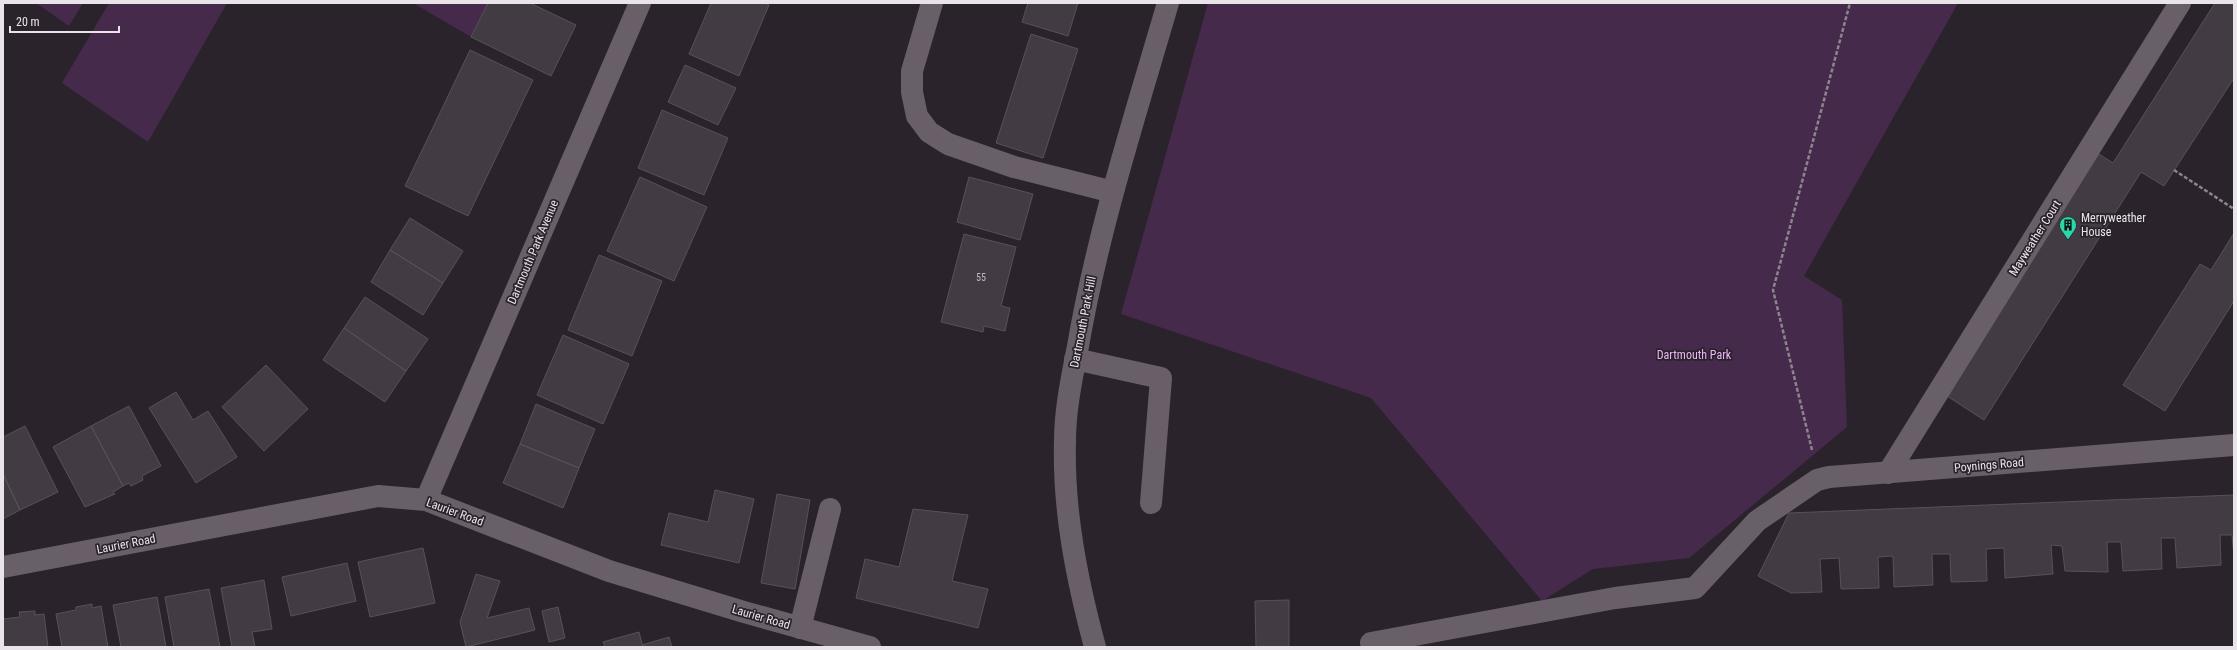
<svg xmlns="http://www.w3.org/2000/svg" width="2237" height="650" viewBox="0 0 2237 650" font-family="'Roboto Condensed',sans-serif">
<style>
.green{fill:#462a4c}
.building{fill:#433b44;stroke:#59515a}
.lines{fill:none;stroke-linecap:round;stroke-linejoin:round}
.path{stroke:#8b858c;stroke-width:2.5;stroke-dasharray:4 2;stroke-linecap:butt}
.minor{stroke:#685f69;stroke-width:22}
.labels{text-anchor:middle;stroke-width:3.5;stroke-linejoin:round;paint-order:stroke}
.number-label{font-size:10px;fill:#c0bac0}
.poi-label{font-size:12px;fill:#e9e4ea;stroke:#2a232b;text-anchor:start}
.street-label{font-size:12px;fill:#e9e4ea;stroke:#2a232b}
.park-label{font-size:12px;fill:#ecb5f6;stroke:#2a232b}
</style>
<rect width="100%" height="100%" fill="#2a232b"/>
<path class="green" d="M 36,3 L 83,3 L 69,26 Z
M 109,3 L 227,3 L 148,142 L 62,83 Z
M 413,3 L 488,3 L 471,37 Z
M 1208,3 L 1958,3 L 1804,276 L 1842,300 L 1847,427 L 1689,558 L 1593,569 L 1542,601 L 1371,398 L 1121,314 Z"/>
<path class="building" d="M 488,3 L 530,3 L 576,25 L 551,76 L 471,37 Z
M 711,3 L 764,3 L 769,5 L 739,76 L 689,54 Z
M 1028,3 L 1078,3 L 1068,36 L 1022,22 Z
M 2215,3 L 2234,3 L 2234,78 L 2164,186 L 2141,172 L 1984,420 L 1947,396 L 2094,151 L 2113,163 Z
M 1031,34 L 1078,49 L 1043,158 L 996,143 Z
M 470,50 L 533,80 L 468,216 L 405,186 Z
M 685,65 L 736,88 L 718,125 L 668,102 Z
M 662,110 L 728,138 L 704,195 L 638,168 Z
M 640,177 L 707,207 L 674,281 L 607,251 Z
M 969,177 L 1033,194 L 1020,240 L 957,222 Z
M 410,218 L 463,251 L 443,283 L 390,250 Z
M 2234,233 L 2234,301 L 2165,411 L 2123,385 L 2200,264 L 2211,270 Z
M 964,234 L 1016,247 L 1001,306 L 1010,308 L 1005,331 L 984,326 L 983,332 L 941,322 Z
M 390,250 L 443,283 L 423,315 L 371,282 Z
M 599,255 L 662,281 L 632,356 L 568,330 Z
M 365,297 L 428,339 L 406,371 L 344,328 Z
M 344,328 L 406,371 L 385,402 L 323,360 Z
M 563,335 L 629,364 L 603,424 L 537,395 Z
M 266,365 L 308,409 L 264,451 L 222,407 Z
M 176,392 L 193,420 L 208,411 L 237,457 L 196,483 L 149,408 Z
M 536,404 L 595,429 L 579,468 L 520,444 Z
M 129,406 L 161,466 L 142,476 L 143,480 L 131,486 L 129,483 L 123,486 L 91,426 Z
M 25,426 L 58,492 L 20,510 L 3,474 L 3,437 Z
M 91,426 L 123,486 L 113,492 L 115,494 L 85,507 L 53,447 Z
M 520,444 L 579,468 L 563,508 L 503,483 Z
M 3,474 L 20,510 L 3,519 Z
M 715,490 L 754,499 L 739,563 L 661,545 L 669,513 L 708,522 Z
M 777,494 L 810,500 L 795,589 L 761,583 Z
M 2234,495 L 2234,558 L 2232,535 L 2220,535 L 2221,565 L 2177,568 L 2175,538 L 2161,538 L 2162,569 L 2123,571 L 2121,542 L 2107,542 L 2108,572 L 2065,571 L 2062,546 L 2051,545 L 2053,574 L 2005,578 L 2004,548 L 1986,549 L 1987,581 L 1951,582 L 1950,554 L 1932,554 L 1933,585 L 1894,587 L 1893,556 L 1878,557 L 1879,588 L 1841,589 L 1839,558 L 1820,559 L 1822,592 L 1791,593 L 1758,576 L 1789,513 Z
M 913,509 L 968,515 L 952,581 L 988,589 L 978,628 L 856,598 L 865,559 L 899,567 Z
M 423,548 L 435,603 L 370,617 L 358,562 Z
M 347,563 L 356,601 L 291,616 L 282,577 Z
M 476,574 L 500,581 L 487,618 L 529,608 L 535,630 L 466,647 L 460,622 Z
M 264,580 L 272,629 L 252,632 L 255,647 L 232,647 L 221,588 Z
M 209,589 L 220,647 L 174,647 L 165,597 Z
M 157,597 L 166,647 L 121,647 L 113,605 Z
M 1289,600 L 1289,647 L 1256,647 L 1255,601 Z
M 92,604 L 92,608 L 101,606 L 108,647 L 62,647 L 56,614 L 76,610 L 76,607 Z
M 558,607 L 565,638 L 549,642 L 542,611 Z
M 35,611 L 35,615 L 44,614 L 48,647 L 3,647 L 3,619 L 20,617 L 19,612 Z
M 639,632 L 643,647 L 605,647 L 603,642 Z
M 669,637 L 672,647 L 643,647 L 642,645 Z"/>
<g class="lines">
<path class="path" d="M 2174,170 L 2234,209
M 1812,450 L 1773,290 L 1850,3"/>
<path class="minor" d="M 932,3 L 912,71 L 912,92 L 917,116 L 929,132 L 948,144 L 1014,167 L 1113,192
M 1075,359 L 1161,378 L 1151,503
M 1888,473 L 2180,3
M 426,500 L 640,3
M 3,567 L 378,496 L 426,500 L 609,571 L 744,612 L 870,647
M 800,628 L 830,509
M 1371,643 L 1615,598 L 1695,588 L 1757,521 L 1817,480 L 1829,477 L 2234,445
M 1095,647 C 1077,580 1063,511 1065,441 C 1065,409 1072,377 1078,346 C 1098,230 1135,116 1168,3"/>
</g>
<defs>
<g id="building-pin" transform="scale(0.9)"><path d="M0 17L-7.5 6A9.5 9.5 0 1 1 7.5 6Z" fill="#2dd5ab" stroke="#2a232b"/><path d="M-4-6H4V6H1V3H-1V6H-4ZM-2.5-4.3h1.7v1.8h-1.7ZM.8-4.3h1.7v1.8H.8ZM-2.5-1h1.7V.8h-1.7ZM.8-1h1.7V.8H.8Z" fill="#111"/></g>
</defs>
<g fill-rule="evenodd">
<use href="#building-pin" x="2068" y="225"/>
</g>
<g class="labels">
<g class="number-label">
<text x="981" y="281">55</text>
</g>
<g class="poi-label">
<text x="2081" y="222">Merryweather<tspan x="2081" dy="14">House</tspan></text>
</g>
<g class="street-label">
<text transform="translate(2035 238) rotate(-58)" y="4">Mayweather Court</text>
<text transform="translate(533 252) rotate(-67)" y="4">Dartmouth Park Avenue</text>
<text transform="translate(1083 322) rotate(-79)" y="4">Dartmouth Park Hill</text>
<text transform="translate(1989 465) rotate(-5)" y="4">Poynings Road</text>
<text transform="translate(455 512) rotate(20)" y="4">Laurier Road</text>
<text transform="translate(126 544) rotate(-11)" y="4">Laurier Road</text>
<text transform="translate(761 617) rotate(16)" y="4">Laurier Road</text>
</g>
<g class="park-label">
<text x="1694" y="359">Dartmouth Park</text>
</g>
</g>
<rect width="2237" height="650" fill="none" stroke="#e9e4ea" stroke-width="8"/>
<path d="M10 26v6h109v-6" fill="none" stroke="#e9e4ea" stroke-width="2"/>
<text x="16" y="26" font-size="12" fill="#e9e4ea" stroke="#2a232b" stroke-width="3" paint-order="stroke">20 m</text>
</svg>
